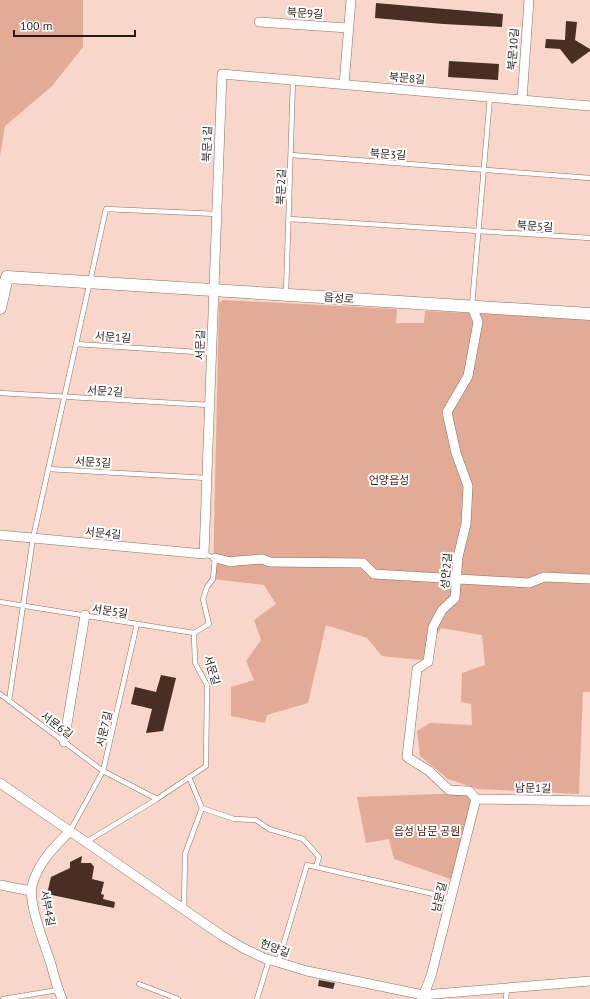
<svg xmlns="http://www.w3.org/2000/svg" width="590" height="999" viewBox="0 0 590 999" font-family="'PT Sans','Noto Sans KR',sans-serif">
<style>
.green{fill:#e3aa96}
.building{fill:#482e25}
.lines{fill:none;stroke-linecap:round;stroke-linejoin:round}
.lane-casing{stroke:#8c6e63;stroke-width:5.5}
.street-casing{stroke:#8c6e63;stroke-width:10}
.secondary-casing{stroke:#8c6e63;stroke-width:13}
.lane{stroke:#fff;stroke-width:4.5}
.street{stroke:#fff;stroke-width:9}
.secondary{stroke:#fff;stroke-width:12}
.labels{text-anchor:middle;stroke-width:4;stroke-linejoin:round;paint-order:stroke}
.street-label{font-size:11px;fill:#251915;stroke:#fff}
.park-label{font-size:11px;fill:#4a1704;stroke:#fff}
</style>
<rect width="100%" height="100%" fill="#f8d6ca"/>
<path class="green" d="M 0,0 L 83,0 L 83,47 L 52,86 L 5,126 L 0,156 Z
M 223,300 L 397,309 L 396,323 L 424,323 L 425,311 L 590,319 L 590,692 L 583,692 L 579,794 L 478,789 L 448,779 L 420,756 L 417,731 L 430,723 L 472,725 L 471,704 L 461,702 L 462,673 L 485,665 L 482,635 L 441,628 L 422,660 L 382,656 L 367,638 L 326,625 L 308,703 L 267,715 L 265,723 L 231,716 L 231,687 L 254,680 L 246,661 L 261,640 L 254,620 L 276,604 L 264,585 L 213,579 L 219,303 Z
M 467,793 L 472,801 L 453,880 L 394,859 L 389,839 L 366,843 L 357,797 Z"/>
<path class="building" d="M 376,3 L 503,14 L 502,27 L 443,24 L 375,18 Z
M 566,21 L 577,22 L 575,40 L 590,49 L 590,51 L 572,64 L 560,49 L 545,48 L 546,39 L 565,40 Z
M 449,61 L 499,64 L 498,80 L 448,77 Z
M 161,675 L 176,678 L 163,731 L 146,733 L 152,709 L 131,704 L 135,687 L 156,692 Z
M 82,856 L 81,863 L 91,863 L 94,867 L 92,879 L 104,882 L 101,894 L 104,895 L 103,899 L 115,902 L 114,908 L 47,894 L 51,877 L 70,868 L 70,862 Z
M 319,980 L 335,983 L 333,989 L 318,986 Z"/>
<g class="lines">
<g class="lane-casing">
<path id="lane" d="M 291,155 L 590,178
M 289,219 L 590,238
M 286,293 L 293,80
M 472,305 L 490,97
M 76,344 L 212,353
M 0,393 L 210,405
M 48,469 L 207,478
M 0,602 L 194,633
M 0,694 L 103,771 L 157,799
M 9,701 L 33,538 L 106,209 L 217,214
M 202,808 L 234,819 L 256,820 L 269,829 L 303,839 L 319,857 L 316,867
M 70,831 L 103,771 L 137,624
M 86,842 L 157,799 L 206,766 L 207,685 L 195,663 L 194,633 L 209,624 L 203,599 L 207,587 L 213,579 L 215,558 L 204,554
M 184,909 L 185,854 L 202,808 L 189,777
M 278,963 L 307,865 L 451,898
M 139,984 L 178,999
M 3,999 L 58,990
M 257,999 L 269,960
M 506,999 L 507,988"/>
</g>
<g class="street-casing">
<path id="street" d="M 259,22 L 348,28
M 344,85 L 351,0
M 522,100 L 529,0
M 472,307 L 478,322 L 468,376 L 447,412 L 456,453 L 468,486 L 466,524 L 458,557 L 455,598 L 442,610 L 433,627 L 428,662 L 417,669 L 407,757 L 429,771 L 449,790 L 469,791 L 476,799
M 0,535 L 204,554 L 222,74 L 590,106
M 215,558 L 231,562 L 236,561 L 262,559 L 270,562 L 363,563 L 374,574 L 529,583 L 544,577 L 590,579
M 64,742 L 85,615
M 0,783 L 221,935 L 243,948 L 264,958 L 307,971 L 423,995 L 590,981
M 476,799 L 590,801
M 0,885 L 31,891
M 62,999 C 57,987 54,976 51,964 C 45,946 28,903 32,886 C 37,864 54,847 70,831
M 422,999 L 431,976 L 476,799"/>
</g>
<g class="secondary-casing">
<path id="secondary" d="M 0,308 L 7,277 L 590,314"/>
</g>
<use href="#lane" class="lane"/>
<use href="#street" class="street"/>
<use href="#secondary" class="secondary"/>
</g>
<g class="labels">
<g class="street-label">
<text transform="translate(305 13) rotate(4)" y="4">북문9길</text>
<text transform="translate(513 49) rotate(-86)" y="4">북문10길</text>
<text transform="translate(407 78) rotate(5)" y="4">북문8길</text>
<text transform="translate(207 144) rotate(-88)" y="4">북문1길</text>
<text transform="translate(388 154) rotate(4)" y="4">북문3길</text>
<text transform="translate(281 187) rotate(-88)" y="4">북문2길</text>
<text transform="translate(535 226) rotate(4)" y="4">북문5길</text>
<text transform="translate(339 298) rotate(4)" y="4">읍성로</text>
<text transform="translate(113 337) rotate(4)" y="4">서문1길</text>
<text transform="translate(200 345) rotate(-88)" y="4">서문길</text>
<text transform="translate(105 391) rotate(3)" y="4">서문2길</text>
<text transform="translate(93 462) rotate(3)" y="4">서문3길</text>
<text transform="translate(103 533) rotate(5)" y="4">서문4길</text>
<text transform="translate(446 571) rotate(-85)" y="4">성안2길</text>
<text transform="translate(110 611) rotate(9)" y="4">서문5길</text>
<text transform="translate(212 670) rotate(73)" y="4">서문길</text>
<text transform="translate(57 725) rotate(37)" y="4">서문6길</text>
<text transform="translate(104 729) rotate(-77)" y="4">서문7길</text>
<text transform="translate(533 788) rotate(1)" y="4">남문1길</text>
<text transform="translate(439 897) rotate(-76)" y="4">남문길</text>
<text transform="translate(48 908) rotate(79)" y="4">서부4길</text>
<text transform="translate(275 948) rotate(20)" y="4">헌양길</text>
</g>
<g class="park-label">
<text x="389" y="484">언양읍성</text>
<text x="427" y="835">읍성 남문 공원</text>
</g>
</g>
<path d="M14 30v6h121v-6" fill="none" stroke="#251915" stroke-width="2"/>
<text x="20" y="30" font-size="12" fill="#251915" stroke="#ffffff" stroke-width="3" paint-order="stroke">100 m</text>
</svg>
